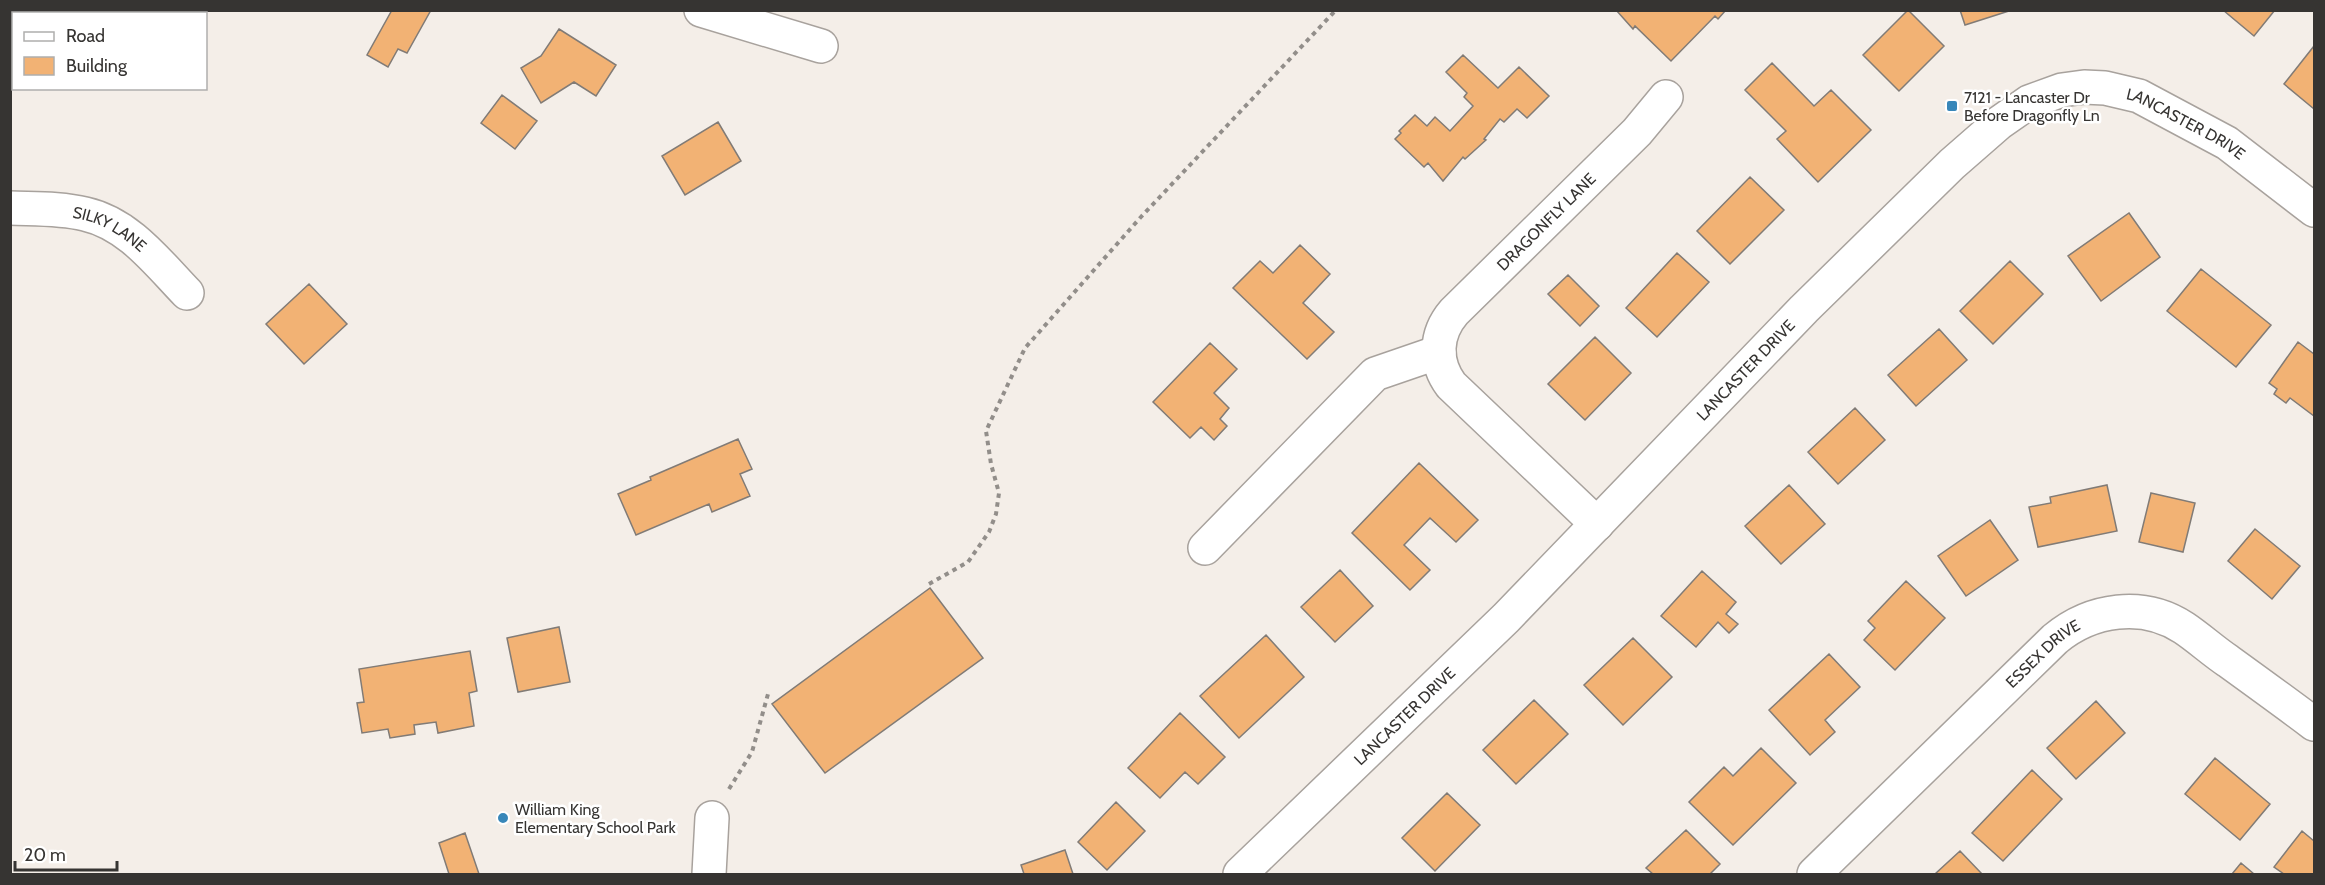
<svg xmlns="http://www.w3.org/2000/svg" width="2325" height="885" viewBox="0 0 2325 885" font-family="Cabin,sans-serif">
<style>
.building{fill:#f2b274;stroke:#817b76;stroke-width:1.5}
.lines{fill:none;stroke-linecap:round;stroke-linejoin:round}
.minor-casing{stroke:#a8a29d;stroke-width:36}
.path{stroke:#928e8a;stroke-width:4;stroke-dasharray:4.5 4.5;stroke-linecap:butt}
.minor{stroke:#fff;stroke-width:33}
.poi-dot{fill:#3887b9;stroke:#fff;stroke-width:2}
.labels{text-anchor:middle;stroke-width:5;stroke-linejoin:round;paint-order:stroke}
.poi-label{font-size:16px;fill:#363432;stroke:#fff;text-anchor:start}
.street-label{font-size:16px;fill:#363432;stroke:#fff}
</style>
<rect width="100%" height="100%" fill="#f4eee8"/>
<path class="building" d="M 40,10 L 84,10 L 83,14 L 40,14 Z
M 392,10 L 431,10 L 407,53 L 398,49 L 388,67 L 367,55 Z
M 1616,10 L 1726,10 L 1718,19 L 1715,16 L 1671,61 L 1635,26 L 1633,29 Z
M 1908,10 L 1944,46 L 1899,91 L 1863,55 Z
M 1960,10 L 2012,10 L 1965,25 Z
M 2223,10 L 2275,10 L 2254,36 Z
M 559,29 L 616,65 L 596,96 L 574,82 L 541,103 L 521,68 L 541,56 Z
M 2314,46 L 2314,109 L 2284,84 Z
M 1463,55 L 1498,88 L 1519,67 L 1549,96 L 1527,118 L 1517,109 L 1504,122 L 1500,119 L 1484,139 L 1486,140 L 1465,159 L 1463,157 L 1443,181 L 1428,163 L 1424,167 L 1395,139 L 1401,133 L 1399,131 L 1415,115 L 1427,126 L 1435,117 L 1450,131 L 1473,106 L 1464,97 L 1467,93 L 1446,72 Z
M 1772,63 L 1814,106 L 1831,90 L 1871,130 L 1818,182 L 1777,139 L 1786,131 L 1745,90 Z
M 502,95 L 537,121 L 515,149 L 481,123 Z
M 718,122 L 741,161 L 685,195 L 662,156 Z
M 1750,177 L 1784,210 L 1730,264 L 1697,231 Z
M 2129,213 L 2160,257 L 2101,301 L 2068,256 Z
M 1300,245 L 1330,274 L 1303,303 L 1334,332 L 1307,359 L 1233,288 L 1260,261 L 1273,273 Z
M 1677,253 L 1709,282 L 1657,337 L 1626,308 Z
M 2010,261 L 2043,294 L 1993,344 L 1960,311 Z
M 2201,269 L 2271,325 L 2236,367 L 2167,311 Z
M 1568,275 L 1599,306 L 1580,326 L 1548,294 Z
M 309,284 L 347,324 L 304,364 L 266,324 Z
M 1939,329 L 1967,360 L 1916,406 L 1888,375 Z
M 1595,337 L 1631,373 L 1585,420 L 1548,384 Z
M 2298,342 L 2314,354 L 2314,416 L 2290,398 L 2286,403 L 2274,394 L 2277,389 L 2269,383 Z
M 1210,343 L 1237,369 L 1214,393 L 1229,408 L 1220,419 L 1227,426 L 1214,440 L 1201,427 L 1190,438 L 1153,402 Z
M 1855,408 L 1885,440 L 1838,484 L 1808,452 Z
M 738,439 L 752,469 L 740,474 L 750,496 L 712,512 L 709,504 L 636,535 L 618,494 L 651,480 L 650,477 Z
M 1419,463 L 1478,520 L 1456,542 L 1430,518 L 1404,545 L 1430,570 L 1410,590 L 1352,533 Z
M 1789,485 L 1825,524 L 1781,564 L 1745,526 Z
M 2107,485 L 2117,531 L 2038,547 L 2029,507 L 2051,503 L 2050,497 Z
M 2151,493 L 2195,503 L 2183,552 L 2139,542 Z
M 1990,520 L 2018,560 L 1966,596 L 1938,556 Z
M 2255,529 L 2300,566 L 2272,599 L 2228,561 Z
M 1340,570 L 1373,606 L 1335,642 L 1301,607 Z
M 1702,571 L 1736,602 L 1726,614 L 1738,624 L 1729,633 L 1718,622 L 1696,647 L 1661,616 Z
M 1906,581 L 1945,618 L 1895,670 L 1864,640 L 1875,628 L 1868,621 Z
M 930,588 L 983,658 L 825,773 L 772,704 Z
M 559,627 L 570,682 L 518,692 L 507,638 Z
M 1266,635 L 1304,677 L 1239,738 L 1200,696 Z
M 1633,638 L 1672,677 L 1623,725 L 1584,685 Z
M 470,651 L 477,691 L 469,693 L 474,726 L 438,733 L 436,722 L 414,725 L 415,734 L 390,738 L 388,729 L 362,733 L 357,703 L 364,702 L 359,669 Z
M 1829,654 L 1860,687 L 1825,720 L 1835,732 L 1810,755 L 1769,710 Z
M 1534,700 L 1568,734 L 1516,784 L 1483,750 Z
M 2096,701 L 2125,733 L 2076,779 L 2047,748 Z
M 1180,713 L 1225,757 L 1198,784 L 1185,772 L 1160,798 L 1128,768 Z
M 1761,748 L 1796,783 L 1733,845 L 1689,802 L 1724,767 L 1733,776 Z
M 2215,758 L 2270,804 L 2240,840 L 2185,794 Z
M 2032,770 L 2062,799 L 2003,861 L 1972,833 Z
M 1447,793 L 1480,825 L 1435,871 L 1402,838 Z
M 1116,802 L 1145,831 L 1107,870 L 1078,842 Z
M 1686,830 L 1720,864 L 1710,874 L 1653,874 L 1646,868 Z
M 2302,831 L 2314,841 L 2314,874 L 2284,874 L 2274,867 Z
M 465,833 L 479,874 L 449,874 L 439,843 Z
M 1065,850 L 1073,874 L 1024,874 L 1021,865 Z
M 1960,851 L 1982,874 L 1935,874 Z
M 2241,863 L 2254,874 L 2232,874 Z"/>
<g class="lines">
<g class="minor-casing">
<g id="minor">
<path d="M 701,10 L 821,46"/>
<path id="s1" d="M 10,208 C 35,209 61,208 85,214 C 129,224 157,262 187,293"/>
<path id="s2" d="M 1597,524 L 1451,385 C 1434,362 1435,334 1454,312 L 1637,132 L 1666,97"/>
<path d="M 1205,548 L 1375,374 L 1439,352"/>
<path d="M 709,874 L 712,818"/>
<path id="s3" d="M 1240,874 L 1506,618 L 1804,309 L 1952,164 L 1999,123 L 2029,102 L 2062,90 L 2084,87 L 2105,88 L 2139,96 L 2227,143 L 2314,210"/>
<path id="s4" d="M 1814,874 L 2055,639 C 2091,609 2143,601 2184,628 C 2199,638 2213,651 2228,661 C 2257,682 2286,703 2314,724"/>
</g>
</g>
<path class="path" d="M 929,584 L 968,562 L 989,532 L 996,514 L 999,493 L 991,464 L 986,431 L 1025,348 L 1140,218 L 1336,10
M 729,789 L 752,752 L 768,694"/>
<use href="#minor" class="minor"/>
</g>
<g class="poi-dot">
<rect x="1946" y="100" width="12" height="12" rx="3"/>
<circle cx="503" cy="818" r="6"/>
</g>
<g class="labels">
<g class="poi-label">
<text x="1964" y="103">7121 - Lancaster Dr<tspan x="1964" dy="18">Before Dragonfly Ln</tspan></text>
<text x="515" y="815">William King<tspan x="515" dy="18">Elementary School Park</tspan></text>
</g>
<g class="street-label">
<text dy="6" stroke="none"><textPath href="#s3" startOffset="1272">LANCASTER DRIVE</textPath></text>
<text dy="6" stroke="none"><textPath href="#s2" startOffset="410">DRAGONFLY LANE</textPath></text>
<text dy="6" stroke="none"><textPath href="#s1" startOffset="104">SILKY LANE</textPath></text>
<text dy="6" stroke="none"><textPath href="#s3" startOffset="714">LANCASTER DRIVE</textPath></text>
<text dy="6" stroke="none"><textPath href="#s4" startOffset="318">ESSEX DRIVE</textPath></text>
<text dy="6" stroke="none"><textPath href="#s3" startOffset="228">LANCASTER DRIVE</textPath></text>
</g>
</g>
<rect width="2325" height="885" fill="none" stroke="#363432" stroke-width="24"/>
<rect x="12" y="12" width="195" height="78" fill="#ffffff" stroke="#afaead" stroke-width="1.5"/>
<rect x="24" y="32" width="30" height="9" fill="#ffffff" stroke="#afaead" stroke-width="1.5"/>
<text x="66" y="42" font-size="18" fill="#363432">Road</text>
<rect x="24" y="57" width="30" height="18" fill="#f2b274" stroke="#afaead" stroke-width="1.5"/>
<text x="66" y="72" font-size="18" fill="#363432">Building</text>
<path d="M15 861v9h102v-9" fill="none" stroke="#363432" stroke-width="3"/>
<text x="24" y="861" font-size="18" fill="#363432" stroke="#ffffff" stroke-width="4.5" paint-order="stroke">20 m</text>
</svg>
